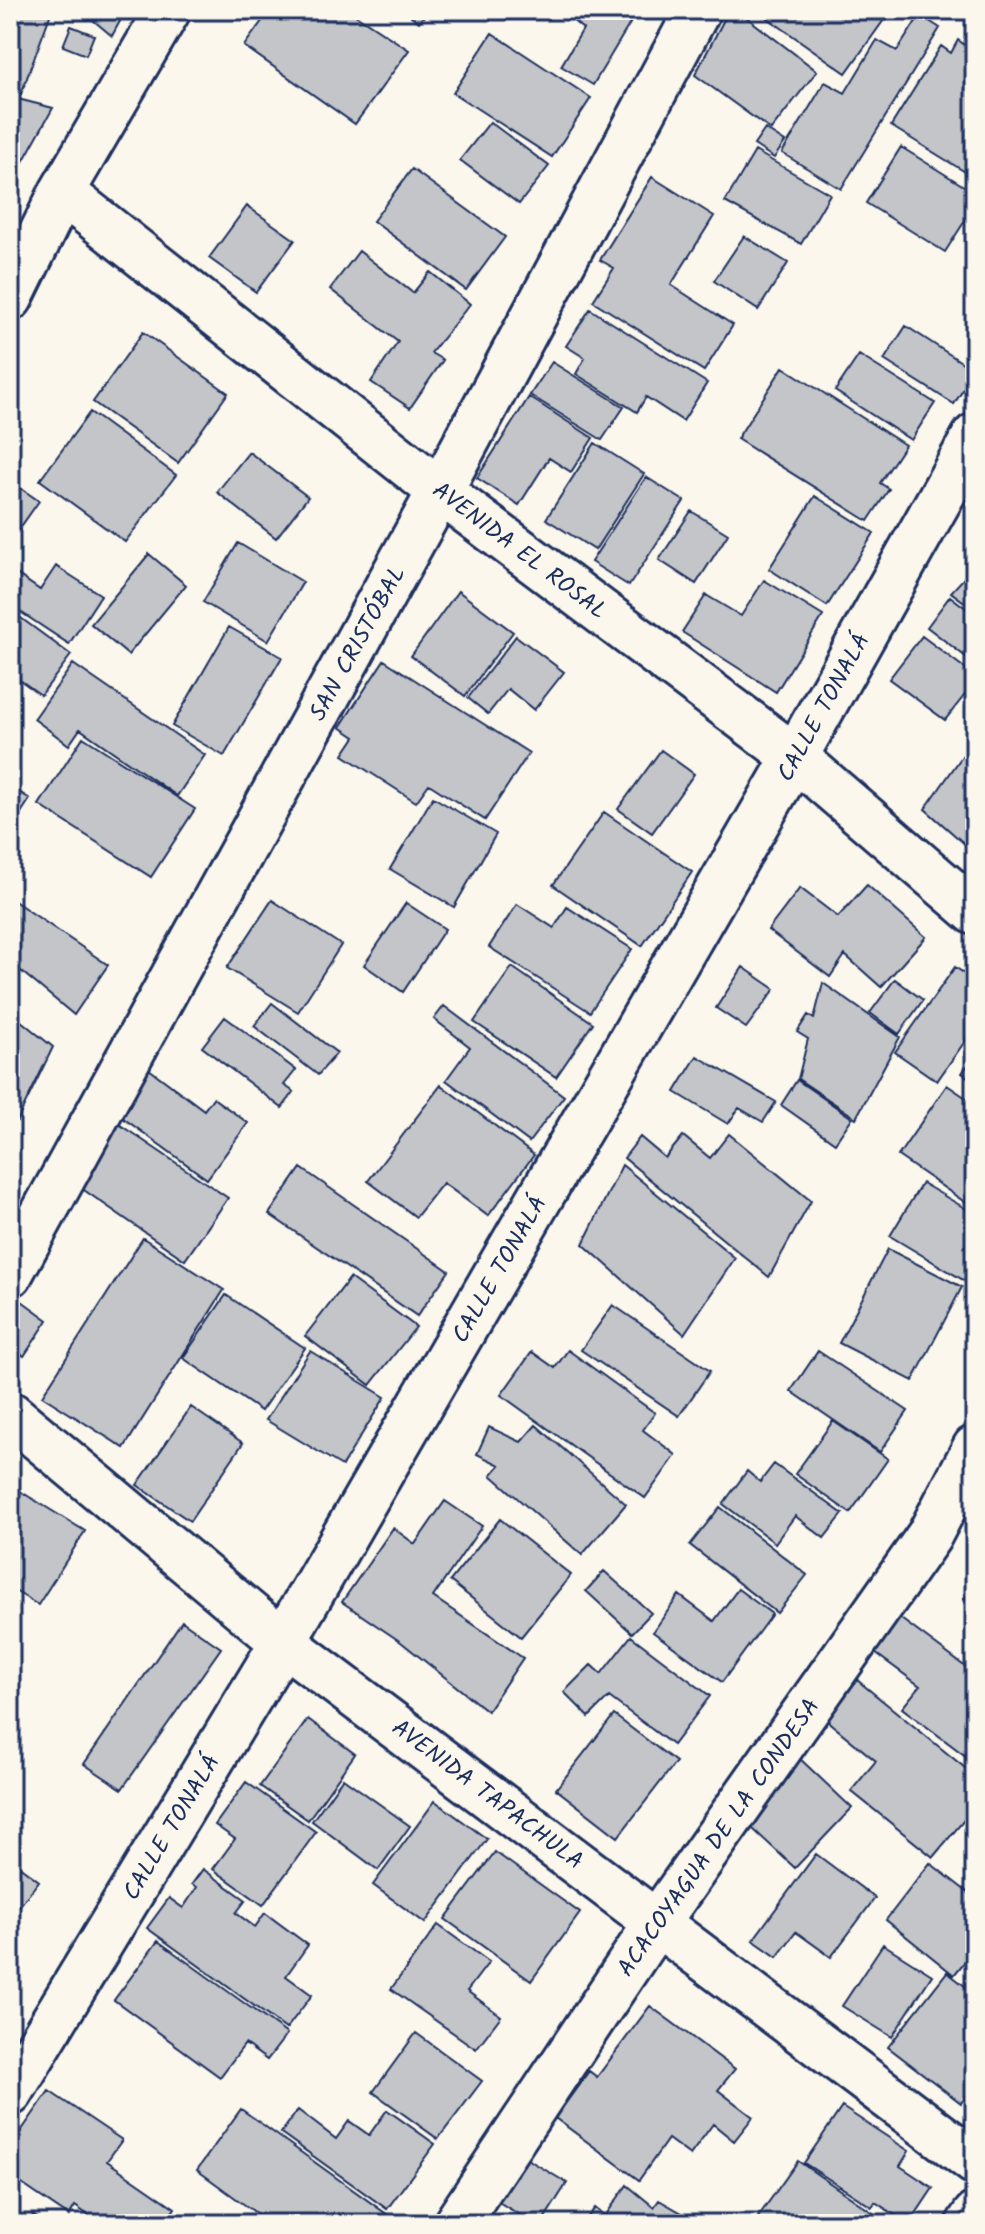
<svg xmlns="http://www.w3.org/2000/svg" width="985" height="2234" viewBox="0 0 985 2234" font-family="Kalam,sans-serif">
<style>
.building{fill:#c3c5c9;stroke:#1b2f5e;stroke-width:2}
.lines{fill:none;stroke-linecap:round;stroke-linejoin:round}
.minor-casing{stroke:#1b2f5e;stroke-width:50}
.minor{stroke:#fbf7ec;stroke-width:44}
.labels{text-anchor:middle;stroke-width:8;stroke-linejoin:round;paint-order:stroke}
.street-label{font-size:24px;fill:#1b2f5e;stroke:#fbf7ec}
</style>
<rect width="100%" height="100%" fill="#fbf7ec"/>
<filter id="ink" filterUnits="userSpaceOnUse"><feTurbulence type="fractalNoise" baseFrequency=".0125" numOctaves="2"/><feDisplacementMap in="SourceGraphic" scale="16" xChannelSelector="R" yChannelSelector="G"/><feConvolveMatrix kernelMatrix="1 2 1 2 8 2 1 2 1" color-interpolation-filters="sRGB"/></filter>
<g filter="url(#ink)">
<path class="building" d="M 10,10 L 52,10 L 21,94 L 10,90 Z
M 81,10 L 126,10 L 112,36 Z
M 270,10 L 348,10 L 409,50 L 355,124 L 244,46 Z
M 403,10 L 429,10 L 419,22 Z
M 560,10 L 638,10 L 593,85 L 561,66 L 583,29 Z
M 729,10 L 737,10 L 817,71 L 771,130 L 695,75 Z
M 756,10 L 891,10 L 846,73 Z
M 920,15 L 940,28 L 841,189 L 782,153 L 825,82 L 845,93 L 877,40 L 897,51 Z
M 71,26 L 94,35 L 86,55 L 63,46 Z
M 492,33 L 591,98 L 552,157 L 453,93 Z
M 958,40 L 973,51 L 966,62 L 975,68 L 975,178 L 891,126 L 941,46 L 951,53 Z
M 10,97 L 53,108 L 10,185 Z
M 490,122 L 549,166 L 519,204 L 460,160 Z
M 765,129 L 785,142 L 774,158 L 754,145 Z
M 901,147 L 975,193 L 975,205 L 945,252 L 866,203 Z
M 755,151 L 830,194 L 801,244 L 725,202 Z
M 412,169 L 505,237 L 466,290 L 373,221 Z
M 652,177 L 714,216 L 671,285 L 733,325 L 704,371 L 593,301 L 614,268 L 600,260 Z
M 247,206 L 295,240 L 256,292 L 209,258 Z
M 744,236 L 788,263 L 758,310 L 714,281 Z
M 359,251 L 413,293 L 430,272 L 470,304 L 431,353 L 443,360 L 410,408 L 371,382 L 398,342 L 330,289 Z
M 590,309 L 707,383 L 683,421 L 646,397 L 637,412 L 576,374 L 585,358 L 566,346 Z
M 906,326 L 975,371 L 954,404 L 884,360 Z
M 143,332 L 228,393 L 178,463 L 93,402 Z
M 859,355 L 935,403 L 911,440 L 835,391 Z
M 552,362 L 624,407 L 602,440 L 530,395 Z
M 783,367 L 905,445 L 880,483 L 889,489 L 868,521 L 737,439 Z
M 529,397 L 593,438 L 571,472 L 549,458 L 519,505 L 477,478 Z
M 90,412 L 176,475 L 125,542 L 40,480 Z
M 595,443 L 644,474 L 595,550 L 546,519 Z
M 249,452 L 308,497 L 276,538 L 217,492 Z
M 646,477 L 684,501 L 629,586 L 591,562 Z
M 10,481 L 39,501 L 10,542 Z
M 815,496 L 874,533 L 827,606 L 769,569 Z
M 691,511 L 728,534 L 696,584 L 659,560 Z
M 238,543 L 303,582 L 268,641 L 203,602 Z
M 149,554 L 186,585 L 128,655 L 91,624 Z
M 56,566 L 101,595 L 69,644 L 10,605 L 10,580 L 15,573 L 40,590 Z
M 975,566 L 975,610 L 951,592 Z
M 764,580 L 823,616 L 776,692 L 682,632 L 706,595 L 741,616 Z
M 458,591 L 513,632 L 465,696 L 411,656 Z
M 950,596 L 975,615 L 975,664 L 927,627 Z
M 10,610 L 71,655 L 41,695 L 10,673 Z
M 229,627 L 282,657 L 224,756 L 172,726 Z
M 516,636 L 564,672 L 534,710 L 508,689 L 488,714 L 468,698 Z
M 922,636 L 975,676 L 975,682 L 945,720 L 889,679 Z
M 384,660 L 529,753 L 485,820 L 429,784 L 416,802 L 343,755 L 355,737 L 340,727 Z
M 73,664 L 205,755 L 177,796 L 80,729 L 69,745 L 34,719 Z
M 83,737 L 195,809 L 151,877 L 39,805 Z
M 975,738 L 975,853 L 925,809 Z
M 661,750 L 694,774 L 652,833 L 618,809 Z
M 10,786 L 30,799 L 11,828 L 10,827 Z
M 433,797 L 496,834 L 454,907 L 390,869 Z
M 604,812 L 692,872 L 642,946 L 553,885 Z
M 867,885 L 926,937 L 881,987 L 845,955 L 830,977 L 768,930 L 800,888 L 838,917 Z
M 10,898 L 108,965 L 74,1015 L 10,962 Z
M 272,900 L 341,945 L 298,1012 L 227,968 Z
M 406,903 L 445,929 L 403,992 L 364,965 Z
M 517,904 L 554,928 L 567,907 L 632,949 L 590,1012 L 489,947 Z
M 512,967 L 593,1023 L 556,1077 L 474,1022 Z
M 743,967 L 775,989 L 746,1028 L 716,1008 Z
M 955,967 L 975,981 L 975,1027 L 937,1081 L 895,1052 Z
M 895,979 L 923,1000 L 899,1034 L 870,1013 Z
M 823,983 L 900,1037 L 856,1118 L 798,1079 L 808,1039 L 797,1032 L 808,1015 L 814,1019 Z
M 272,1003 L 337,1053 L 318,1075 L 254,1026 Z
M 444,1006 L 564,1096 L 529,1142 L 446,1080 L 470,1047 L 434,1019 Z
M 10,1012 L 53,1047 L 17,1121 L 10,1115 Z
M 225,1017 L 296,1070 L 284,1085 L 294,1092 L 282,1108 L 202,1047 Z
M 697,1056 L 776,1102 L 763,1122 L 739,1108 L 728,1124 L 675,1092 Z
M 975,1056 L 975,1082 L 962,1073 Z
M 145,1066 L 204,1110 L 213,1098 L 248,1123 L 207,1179 L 112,1110 Z
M 797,1080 L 852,1118 L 835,1143 L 781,1105 Z
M 441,1085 L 534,1155 L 488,1216 L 443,1183 L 416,1217 L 368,1181 Z
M 947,1085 L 975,1104 L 975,1209 L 898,1156 Z
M 110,1118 L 228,1198 L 185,1260 L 68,1179 Z
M 729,1134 L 811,1201 L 769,1277 L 624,1158 L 640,1137 L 665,1158 L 683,1136 L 710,1158 Z
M 622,1165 L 735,1258 L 684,1334 L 583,1244 Z
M 301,1168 L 449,1271 L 417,1316 L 269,1214 Z
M 922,1183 L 975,1214 L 975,1275 L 970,1284 L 890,1236 Z
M 143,1238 L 224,1290 L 124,1448 L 42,1396 Z
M 888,1249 L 962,1287 L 913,1381 L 839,1343 Z
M 350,1278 L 416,1327 L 370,1385 L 305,1336 Z
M 226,1295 L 305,1348 L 261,1411 L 183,1358 Z
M 15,1296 L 48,1320 L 24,1356 L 10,1346 L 10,1303 Z
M 613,1305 L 710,1371 L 679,1416 L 581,1350 Z
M 568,1350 L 655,1413 L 643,1430 L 676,1455 L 645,1498 L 501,1395 L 532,1352 L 555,1368 Z
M 310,1351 L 385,1397 L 342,1466 L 266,1420 Z
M 818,1351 L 908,1411 L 880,1452 L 791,1391 Z
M 191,1407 L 243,1443 L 190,1521 L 137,1485 Z
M 833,1421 L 888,1459 L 850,1513 L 795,1474 Z
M 536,1425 L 626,1504 L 582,1555 L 491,1475 L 500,1465 L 477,1454 L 489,1427 L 521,1442 Z
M 774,1464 L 843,1514 L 824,1538 L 795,1516 L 775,1543 L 723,1504 L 747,1471 L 760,1482 Z
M 10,1485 L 85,1531 L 38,1605 L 10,1588 Z
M 445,1501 L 482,1526 L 433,1597 L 523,1658 L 487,1711 L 401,1642 L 342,1602 L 393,1528 L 415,1544 Z
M 720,1507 L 807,1575 L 777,1613 L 690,1545 Z
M 500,1519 L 571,1575 L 521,1637 L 450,1581 Z
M 604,1571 L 651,1613 L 632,1633 L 586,1591 Z
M 975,1585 L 975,1607 L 964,1599 Z
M 738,1589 L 772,1614 L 722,1682 L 653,1632 L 679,1595 L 714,1621 Z
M 897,1616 L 975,1674 L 975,1763 L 902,1708 L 920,1686 L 871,1650 Z
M 182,1621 L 221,1648 L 122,1789 L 84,1764 Z
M 631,1636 L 710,1696 L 673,1745 L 609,1697 L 589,1717 L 564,1692 L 591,1665 L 601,1674 Z
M 846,1671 L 975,1776 L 975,1807 L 933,1857 L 851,1791 L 876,1761 L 814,1710 Z
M 614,1715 L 676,1762 L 618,1837 L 556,1789 Z
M 308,1719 L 355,1754 L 308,1820 L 260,1786 Z
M 797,1756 L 852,1808 L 795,1868 L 739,1816 Z
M 343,1778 L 410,1826 L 378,1870 L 312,1821 Z
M 246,1782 L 316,1832 L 263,1905 L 213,1869 L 235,1839 L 215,1825 Z
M 435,1801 L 487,1839 L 425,1923 L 373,1885 Z
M 495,1852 L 580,1913 L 531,1981 L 445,1919 Z
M 816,1854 L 875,1898 L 831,1957 L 796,1932 L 777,1957 L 753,1940 Z
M 10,1859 L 39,1881 L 10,1918 Z
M 930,1863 L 975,1898 L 975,1949 L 954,1975 L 886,1920 Z
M 203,1869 L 246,1900 L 236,1913 L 255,1927 L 265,1913 L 308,1945 L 286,1976 L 312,1995 L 286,2029 L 147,1928 L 169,1898 L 183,1908 L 197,1887 L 192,1884 Z
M 438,1925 L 489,1962 L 467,1991 L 501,2016 L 476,2049 L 391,1989 Z
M 158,1941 L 287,2034 L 267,2060 L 245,2044 L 220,2077 L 114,2000 Z
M 883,1944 L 932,1975 L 892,2037 L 842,2006 Z
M 947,1972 L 975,1994 L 975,2085 L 961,2103 L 888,2047 Z
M 650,2006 L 735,2069 L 718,2090 L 753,2117 L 734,2141 L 713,2124 L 690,2155 L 668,2139 L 639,2180 L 555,2118 L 589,2071 L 597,2077 Z
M 416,2033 L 482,2081 L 438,2139 L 373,2092 Z
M 49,2091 L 122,2140 L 107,2161 L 175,2208 L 164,2224 L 101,2224 L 75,2206 L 69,2216 L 10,2176 L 10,2147 Z
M 842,2107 L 909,2151 L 900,2166 L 933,2188 L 909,2224 L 875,2202 L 872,2207 L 804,2163 Z
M 241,2109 L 392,2218 L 387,2224 L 271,2224 L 197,2170 Z
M 298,2110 L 336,2139 L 349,2121 L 369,2135 L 387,2110 L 435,2144 L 387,2209 L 281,2133 Z
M 519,2154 L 567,2183 L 541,2224 L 535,2224 L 492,2198 Z
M 798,2161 L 889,2224 L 768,2224 L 758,2217 Z
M 627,2185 L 654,2207 L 659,2200 L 694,2220 L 692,2224 L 582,2224 L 595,2208 L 605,2216 Z
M 33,2215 L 47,2224 L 27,2224 Z"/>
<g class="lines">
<g class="minor-casing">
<path id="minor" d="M 62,192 L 440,491 L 795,757 L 975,912
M 10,298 L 62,192 L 168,10
M 10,1274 L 440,491 L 698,10
M 10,1414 L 283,1642 L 975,2162
M 10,2093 L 283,1642 L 795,757 L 975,436
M 456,2224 L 658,1921 L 929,1536 L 975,1448
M 969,2224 L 975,2215"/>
</g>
<use href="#minor" class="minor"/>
</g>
</g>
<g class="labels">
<g class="street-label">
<text transform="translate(520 550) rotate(37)" y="8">AVENIDA EL ROSAL</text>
<text transform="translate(357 643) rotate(-61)" y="8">SAN CRISTÓBAL</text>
<text transform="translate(823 707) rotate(-61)" y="8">CALLE TONALÁ</text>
<text transform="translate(499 1269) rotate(-60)" y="8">CALLE TONALÁ</text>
<text transform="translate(488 1794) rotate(37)" y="8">AVENIDA TAPACHULA</text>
<text transform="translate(171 1827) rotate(-59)" y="8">CALLE TONALÁ</text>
<text transform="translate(718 1837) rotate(-55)" y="8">ACACOYAGUA DE LA CONDESA</text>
</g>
</g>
<rect width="985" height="2234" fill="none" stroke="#fbf7ec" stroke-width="40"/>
<rect x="20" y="20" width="945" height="2194" fill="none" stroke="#1b2f5e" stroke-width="3" filter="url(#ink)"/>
</svg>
